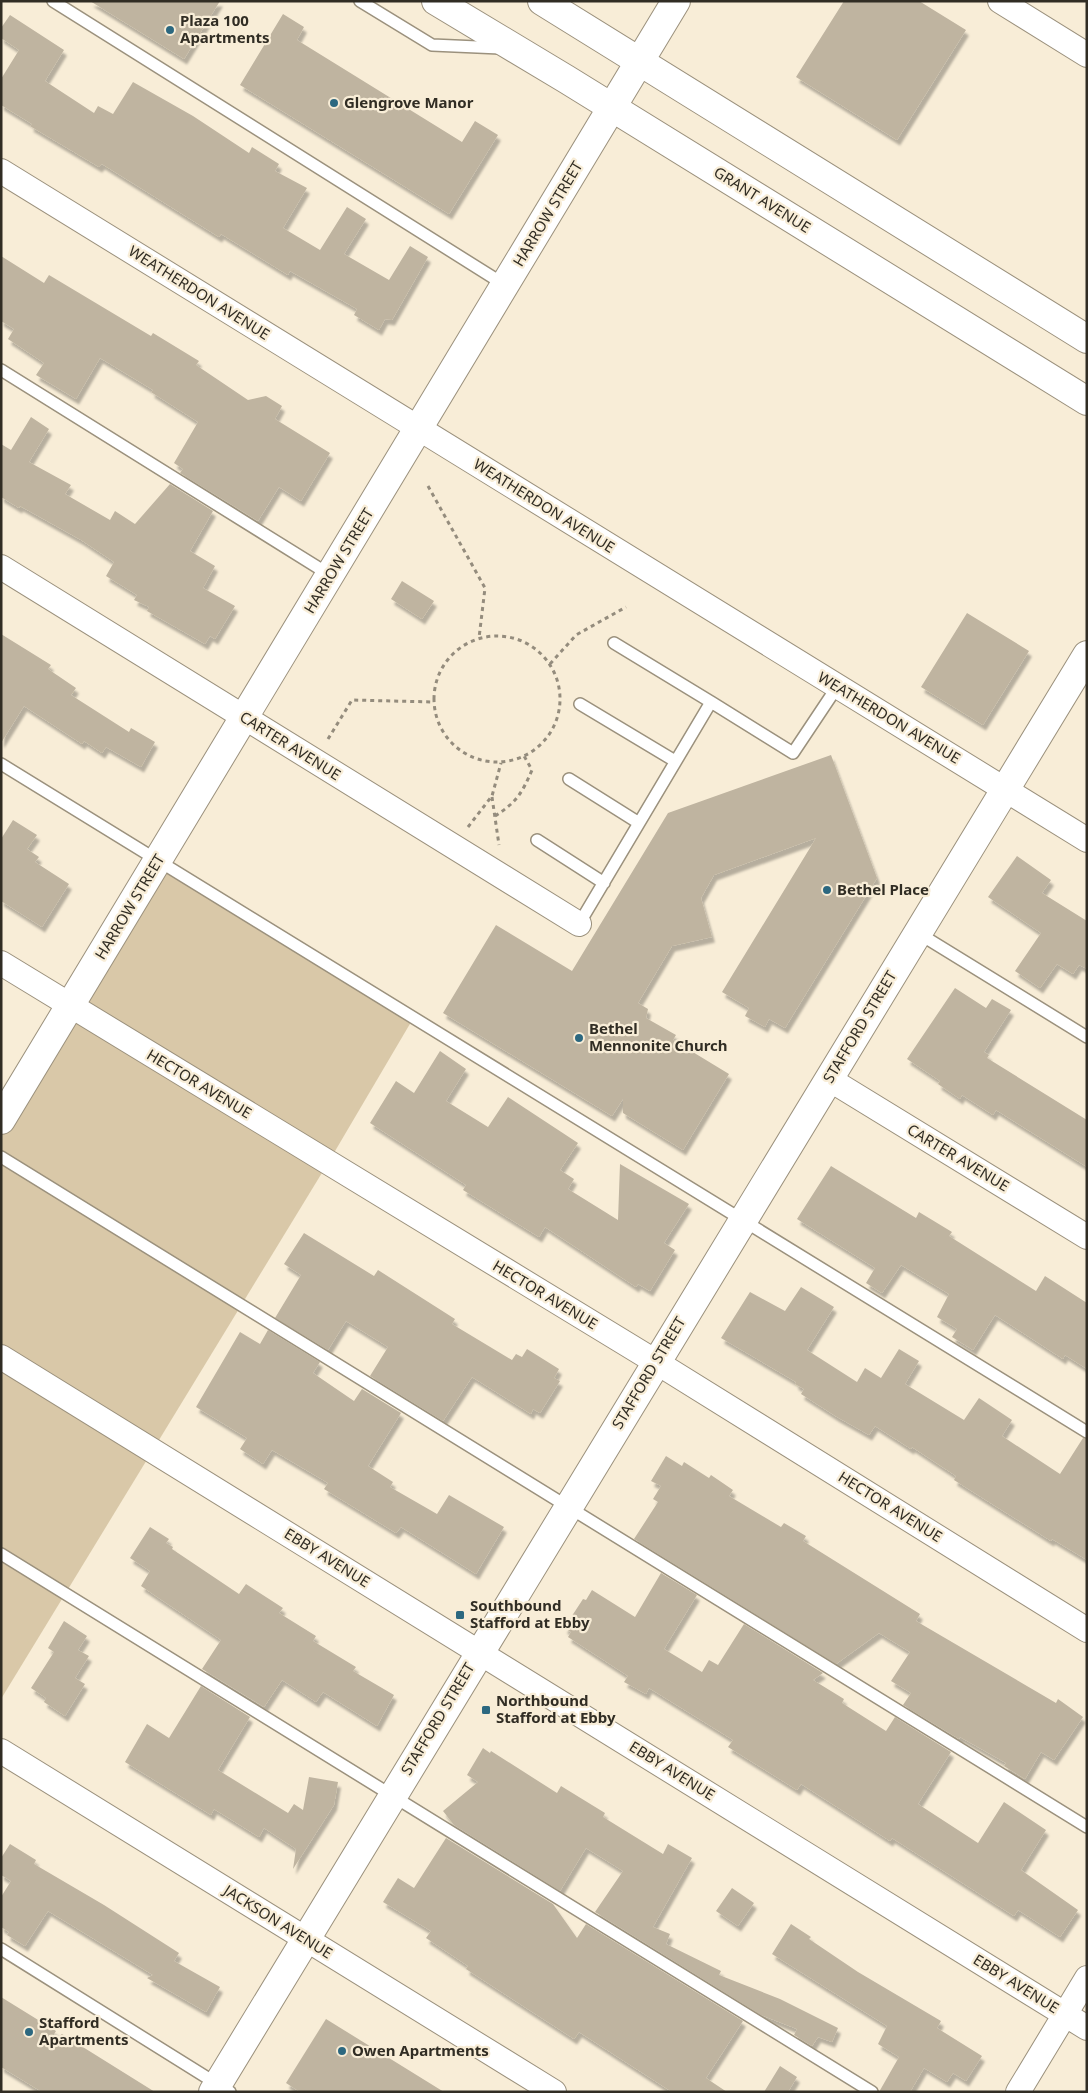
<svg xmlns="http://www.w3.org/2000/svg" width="1088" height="2093" viewBox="0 0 1088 2093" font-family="'Noto Sans',sans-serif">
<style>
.green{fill:#d9c8a8}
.building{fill:#bfb4a0;filter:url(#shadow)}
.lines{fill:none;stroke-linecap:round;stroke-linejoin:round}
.lane-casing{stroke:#9b917d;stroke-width:14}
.street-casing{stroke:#9b917d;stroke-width:26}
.secondary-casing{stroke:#9b917d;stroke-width:30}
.path{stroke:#948c7d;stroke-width:3;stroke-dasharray:4 4;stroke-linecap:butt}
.lane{stroke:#fff;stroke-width:11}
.street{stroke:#fff;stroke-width:24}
.secondary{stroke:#fff;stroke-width:28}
.poi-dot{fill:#2c6880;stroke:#f8edd7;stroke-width:2}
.labels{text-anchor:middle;stroke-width:4.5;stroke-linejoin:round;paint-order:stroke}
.poi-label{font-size:15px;font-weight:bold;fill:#312d24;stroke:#f8edd7;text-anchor:start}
.street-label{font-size:15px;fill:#312d24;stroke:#f8edd7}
</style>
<defs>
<filter id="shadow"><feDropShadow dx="3" dy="5.5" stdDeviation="1" flood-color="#0004"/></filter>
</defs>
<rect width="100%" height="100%" fill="#f8edd7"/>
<path class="green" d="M 158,860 L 414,1017 L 328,1163 L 1,1699 L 1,1120 Z"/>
<path class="building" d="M 90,1 L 220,1 L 184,59 Z
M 844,1 L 919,1 L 966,30 L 897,140 L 796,77 Z
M 283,14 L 304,27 L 297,40 L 462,142 L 475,121 L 498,135 L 449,214 L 240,85 Z
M 10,15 L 64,50 L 45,81 L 94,113 L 98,106 L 113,114 L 133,82 L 193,116 L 249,153 L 252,147 L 279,164 L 275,171 L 307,188 L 283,228 L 320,250 L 347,207 L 366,219 L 344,254 L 389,280 L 410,246 L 428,257 L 392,320 L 385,319 L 379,330 L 354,315 L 357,309 L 290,271 L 288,275 L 221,234 L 219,237 L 102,164 L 99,167 L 30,126 L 32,124 L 1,105 L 1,79 L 19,50 L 1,38 L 1,28 Z
M 1,256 L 44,283 L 49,275 L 151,336 L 153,333 L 199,361 L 196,365 L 248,400 L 266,396 L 282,406 L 275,419 L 330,453 L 301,501 L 279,487 L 258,521 L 180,473 L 183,469 L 174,463 L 198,422 L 151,392 L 153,390 L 100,358 L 76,399 L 36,375 L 44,363 L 8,339 L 14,329 L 1,321 Z
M 31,417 L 49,429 L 29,462 L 71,485 L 65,494 L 110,520 L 115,511 L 135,524 L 170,484 L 213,511 L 190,551 L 215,566 L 203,588 L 235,606 L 215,639 L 210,636 L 205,644 L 147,611 L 149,607 L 134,600 L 137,595 L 106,576 L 114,562 L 81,540 L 20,506 L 19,508 L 1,497 L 1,444 L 11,450 Z
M 402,581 L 434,601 L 422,619 L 391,599 Z
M 967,613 L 1029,651 L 983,725 L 921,687 Z
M 1,634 L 51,665 L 48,669 L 76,688 L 71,695 L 129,732 L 131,728 L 155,742 L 141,767 L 106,747 L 102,753 L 84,741 L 82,744 L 24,706 L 1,743 Z
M 831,755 L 877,878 L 785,1028 L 769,1019 L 765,1027 L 745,1016 L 749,1008 L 722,992 L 816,838 L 714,875 L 701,898 L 712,937 L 672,946 L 638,1003 L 648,1009 L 646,1018 L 676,1035 L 673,1040 L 729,1074 L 683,1150 L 623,1113 L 623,1099 L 612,1116 L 443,1013 L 496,925 L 572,971 L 668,813 Z
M 13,820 L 37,835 L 27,849 L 39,857 L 35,862 L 69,884 L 42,927 L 1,901 L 1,839 Z
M 1017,856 L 1051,880 L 1042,893 L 1087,921 L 1087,969 L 1079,965 L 1073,974 L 1057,964 L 1040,988 L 1015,971 L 1041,933 L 988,897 Z
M 955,988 L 986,1008 L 992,999 L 1011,1010 L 984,1052 L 989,1055 L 987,1058 L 1087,1120 L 1087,1167 L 996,1110 L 993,1115 L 962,1095 L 960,1099 L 938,1084 L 940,1081 L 907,1059 Z
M 440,1051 L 466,1069 L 446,1101 L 488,1127 L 508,1097 L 578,1143 L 560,1170 L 574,1179 L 568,1189 L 618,1220 L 620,1164 L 689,1204 L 664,1243 L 675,1250 L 650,1291 L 638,1284 L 636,1287 L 545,1227 L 539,1237 L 463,1190 L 466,1185 L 370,1123 L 396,1081 L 414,1093 Z
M 831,1166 L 916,1218 L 919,1212 L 952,1232 L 949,1236 L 1036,1291 L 1045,1276 L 1087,1303 L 1087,1369 L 1065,1355 L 1063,1359 L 995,1315 L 973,1350 L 952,1337 L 957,1329 L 937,1317 L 949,1294 L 901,1265 L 882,1293 L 866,1283 L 875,1268 L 797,1219 Z
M 304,1233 L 374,1276 L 378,1270 L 455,1319 L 452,1324 L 512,1360 L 516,1354 L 522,1357 L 527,1349 L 559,1369 L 554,1378 L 560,1381 L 540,1413 L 533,1409 L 531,1414 L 472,1377 L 443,1421 L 370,1376 L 388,1347 L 346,1321 L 328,1350 L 275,1318 L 301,1275 L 284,1264 Z
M 801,1287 L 834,1307 L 807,1350 L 857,1382 L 865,1368 L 881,1378 L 899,1349 L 919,1361 L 905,1384 L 964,1420 L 979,1398 L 1012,1420 L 1002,1436 L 1060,1474 L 1083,1438 L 1087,1439 L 1087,1560 L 1052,1539 L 1051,1541 L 954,1480 L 956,1476 L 912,1447 L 911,1449 L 875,1426 L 869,1435 L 837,1417 L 801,1394 L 804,1389 L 795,1384 L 796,1382 L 721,1338 L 750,1292 L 785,1311 Z
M 268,1330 L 320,1362 L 313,1373 L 354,1401 L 362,1389 L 401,1413 L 368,1466 L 393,1482 L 390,1487 L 437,1514 L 449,1495 L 504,1527 L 476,1574 L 401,1527 L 396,1533 L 324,1489 L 328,1483 L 272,1450 L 263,1464 L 240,1449 L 247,1438 L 196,1407 L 240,1332 L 260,1344 Z
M 666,1456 L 682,1466 L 684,1462 L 709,1478 L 711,1475 L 733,1490 L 729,1496 L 781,1527 L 784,1523 L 806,1536 L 803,1541 L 920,1614 L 916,1621 L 1056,1703 L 1058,1699 L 1083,1717 L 1054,1760 L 1041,1752 L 1025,1779 L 1004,1766 L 1006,1763 L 960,1737 L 959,1739 L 903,1705 L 911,1693 L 891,1681 L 910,1652 L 879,1633 L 836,1664 L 634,1539 L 658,1502 L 653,1499 L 661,1486 L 651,1481 Z
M 150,1527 L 169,1539 L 166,1543 L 173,1547 L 172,1549 L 239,1594 L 246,1584 L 283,1608 L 279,1613 L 316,1636 L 313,1641 L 356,1667 L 353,1671 L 394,1695 L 377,1726 L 323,1692 L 316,1702 L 282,1680 L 264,1707 L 202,1669 L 221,1640 L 141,1586 L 150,1571 L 130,1558 Z
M 661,1573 L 697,1595 L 664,1649 L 702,1672 L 709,1660 L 718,1665 L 744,1624 L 823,1673 L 813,1680 L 844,1699 L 842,1703 L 886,1731 L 895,1717 L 951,1752 L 918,1804 L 978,1843 L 1004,1802 L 1046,1830 L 1021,1870 L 1078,1910 L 1060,1937 L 1018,1910 L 1014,1916 L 892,1838 L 890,1841 L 801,1784 L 797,1790 L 728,1747 L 733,1740 L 649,1688 L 646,1694 L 624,1682 L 628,1676 L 568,1637 L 571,1632 L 564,1628 L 583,1599 L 586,1600 L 592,1590 L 635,1617 Z
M 64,1621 L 87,1636 L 78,1650 L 89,1656 L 75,1678 L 85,1684 L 65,1716 L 44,1702 L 46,1698 L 31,1688 L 54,1652 L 48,1648 Z
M 201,1686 L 250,1717 L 218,1770 L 288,1813 L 294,1804 L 303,1810 L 309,1777 L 338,1782 L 334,1805 L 293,1869 L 296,1849 L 264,1828 L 259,1837 L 214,1809 L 211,1815 L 125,1762 L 147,1724 L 169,1738 Z
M 483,1748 L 490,1753 L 491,1751 L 557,1793 L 561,1786 L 605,1813 L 603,1817 L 663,1854 L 668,1844 L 692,1858 L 653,1927 L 670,1934 L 666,1944 L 721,1971 L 719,1975 L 780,1999 L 838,2028 L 832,2042 L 818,2037 L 812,2046 L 794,2035 L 797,2029 L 761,2015 L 595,1912 L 623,1871 L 586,1848 L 560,1891 L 454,1825 L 443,1811 L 478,1782 L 467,1775 Z
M 446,1838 L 553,1904 L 577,1938 L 586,1924 L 743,2021 L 706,2078 L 727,2092 L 672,2092 L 579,2032 L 574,2039 L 466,1969 L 468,1966 L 426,1938 L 431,1931 L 383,1902 L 398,1878 L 414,1888 Z
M 10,1844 L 36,1860 L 34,1864 L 104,1905 L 179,1953 L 174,1961 L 220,1987 L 206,2012 L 147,1978 L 153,1975 L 48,1911 L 25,1946 L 7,1935 L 9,1932 L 1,1927 L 1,1897 L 11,1881 L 1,1875 L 1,1858 Z
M 732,1888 L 754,1903 L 738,1926 L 716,1911 Z
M 791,1924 L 811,1937 L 809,1939 L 858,1972 L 941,2021 L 937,2028 L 982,2056 L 966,2081 L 953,2073 L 947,2082 L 924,2068 L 910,2092 L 879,2092 L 899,2057 L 878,2044 L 887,2026 L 772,1954 Z
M 1,1997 L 56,2031 L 48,2044 L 62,2034 L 155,2092 L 42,2092 L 1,2067 Z
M 326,2019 L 444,2092 L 300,2092 L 286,2083 Z
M 780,2066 L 797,2077 L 788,2092 L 764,2092 Z"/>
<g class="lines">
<g class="lane-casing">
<path id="lane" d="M 53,1 L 505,285
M 360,1 L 432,45 L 500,48
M 1,370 L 330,575
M 614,643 L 711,702
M 580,704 L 675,761
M 1,764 L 1087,1432
M 569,779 L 639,823
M 537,840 L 604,883
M 579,924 L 711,702 L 793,753 L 837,687
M 918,933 L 1087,1037
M 1,1157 L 1087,1827
M 1,1554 L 872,2092
M 1,1949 L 230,2092"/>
</g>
<g class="street-casing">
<path id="street" d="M 1000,1 L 1087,55
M 1,171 L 1087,840
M 1,567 L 579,924
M 1,963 L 656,1362 L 1087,1630
M 829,1079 L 1087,1237
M 1,1357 L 1087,2028
M 1,1751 L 554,2092
M 1018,2092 L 1087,1978"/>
</g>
<g class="secondary-casing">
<path id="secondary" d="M 436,1 L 566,79 L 1087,401
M 542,1 L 1087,339
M 1,1120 L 676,1
M 213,2092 L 1087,655"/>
</g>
<path class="path" d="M 428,486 L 485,588 L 479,638
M434 699a63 63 0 1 1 126 0a63 63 0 1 1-126 0Z
M 550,664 L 576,635 L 626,607
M 328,739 L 352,700 L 434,702
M 492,797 L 499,845
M 495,816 C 517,802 522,793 532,770 L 524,756
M 468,827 L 492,796 L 501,763"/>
<use href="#lane" class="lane"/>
<use href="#street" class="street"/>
<use href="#secondary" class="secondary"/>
</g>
<g class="poi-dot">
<circle cx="170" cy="30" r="5"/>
<circle cx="334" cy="103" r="5"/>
<circle cx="827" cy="890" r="5"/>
<circle cx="579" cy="1038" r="5"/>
<rect x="455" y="1610" width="10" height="10" rx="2.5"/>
<rect x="481" y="1705" width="10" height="10" rx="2.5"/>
<circle cx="29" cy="2032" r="5"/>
<circle cx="342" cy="2051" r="5"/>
</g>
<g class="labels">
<g class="poi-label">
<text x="180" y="26">Plaza 100<tspan x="180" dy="17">Apartments</tspan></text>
<text x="344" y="108">Glengrove Manor</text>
<text x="837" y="895">Bethel Place</text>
<text x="589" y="1034">Bethel<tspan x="589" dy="17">Mennonite Church</tspan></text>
<text x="470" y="1611">Southbound<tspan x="470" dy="17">Stafford at Ebby</tspan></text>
<text x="496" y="1706">Northbound<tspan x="496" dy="17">Stafford at Ebby</tspan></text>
<text x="39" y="2028">Stafford<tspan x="39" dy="17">Apartments</tspan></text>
<text x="352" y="2056">Owen Apartments</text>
</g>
<g class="street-label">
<text transform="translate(762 200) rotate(32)" y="5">GRANT AVENUE</text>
<text transform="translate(548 214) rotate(-59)" y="5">HARROW STREET</text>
<text transform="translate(199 293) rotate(32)" y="5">WEATHERDON AVENUE</text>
<text transform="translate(544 506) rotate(32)" y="5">WEATHERDON AVENUE</text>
<text transform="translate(339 561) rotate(-59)" y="5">HARROW STREET</text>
<text transform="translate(889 718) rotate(31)" y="5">WEATHERDON AVENUE</text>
<text transform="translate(290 746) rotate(32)" y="5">CARTER AVENUE</text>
<text transform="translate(130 907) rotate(-59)" y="5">HARROW STREET</text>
<text transform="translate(860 1027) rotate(-59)" y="5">STAFFORD STREET</text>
<text transform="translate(199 1084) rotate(31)" y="5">HECTOR AVENUE</text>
<text transform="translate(958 1158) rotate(31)" y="5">CARTER AVENUE</text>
<text transform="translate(545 1295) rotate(31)" y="5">HECTOR AVENUE</text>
<text transform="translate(649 1373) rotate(-59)" y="5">STAFFORD STREET</text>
<text transform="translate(890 1507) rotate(32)" y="5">HECTOR AVENUE</text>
<text transform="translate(327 1558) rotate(32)" y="5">EBBY AVENUE</text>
<text transform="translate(438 1719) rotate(-59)" y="5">STAFFORD STREET</text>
<text transform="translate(672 1771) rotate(32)" y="5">EBBY AVENUE</text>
<text transform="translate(278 1922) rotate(32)" y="5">JACKSON AVENUE</text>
<text transform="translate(1016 1984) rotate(32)" y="5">EBBY AVENUE</text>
</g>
</g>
<rect width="1088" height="2093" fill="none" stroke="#312d24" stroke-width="5"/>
</svg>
